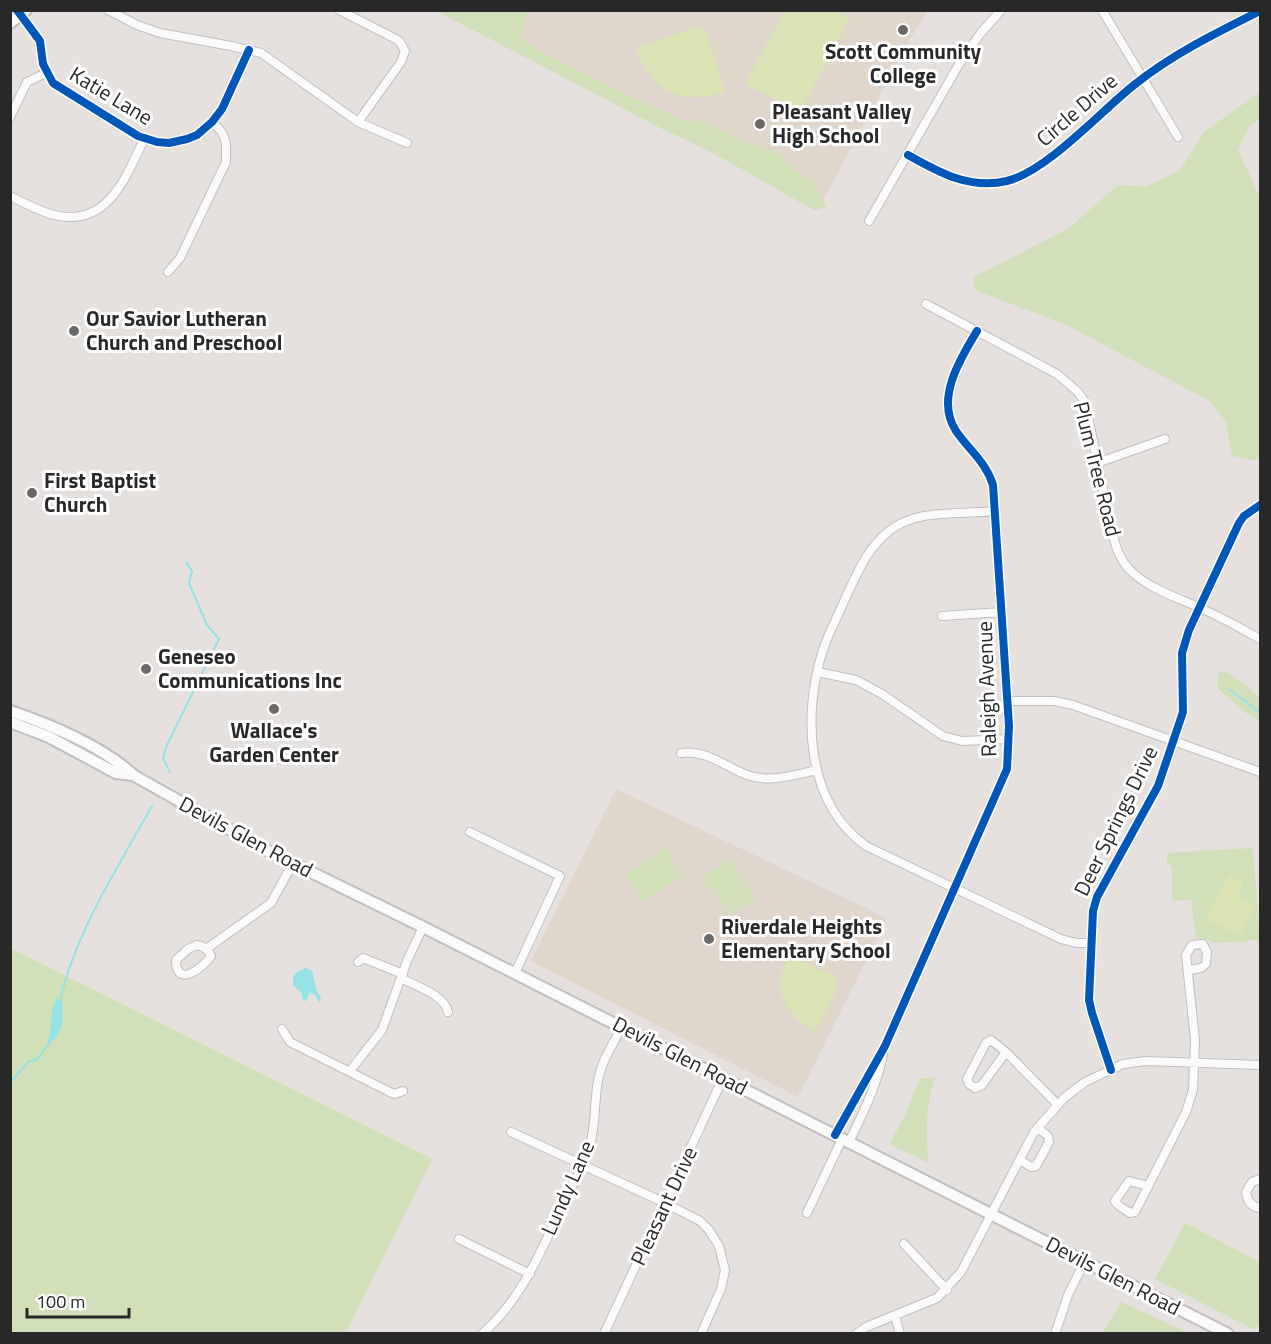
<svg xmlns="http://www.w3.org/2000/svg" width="1271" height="1344" viewBox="0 0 1271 1344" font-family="'Titillium Web',sans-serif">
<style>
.education{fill:#e1d6cc}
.green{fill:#d1e0b8}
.pitch{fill:#dce4b5}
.water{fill:#94e2e6}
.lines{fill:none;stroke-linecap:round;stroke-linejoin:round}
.stream{stroke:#94e2e6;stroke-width:2}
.street-casing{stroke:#c0bfbf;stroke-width:10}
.secondary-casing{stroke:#c0bfbf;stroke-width:14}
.street{stroke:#fbfafa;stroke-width:8}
.secondary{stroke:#fbfafa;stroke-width:10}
.cycleway-casing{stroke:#fff;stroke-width:11}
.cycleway{stroke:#0057b8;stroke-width:8}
.poi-dot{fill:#6a6968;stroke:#fff;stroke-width:2}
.labels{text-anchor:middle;stroke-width:6;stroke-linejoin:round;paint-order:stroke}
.poi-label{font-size:21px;font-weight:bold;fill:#282828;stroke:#fff;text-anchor:start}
.street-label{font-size:21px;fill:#282828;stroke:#fff}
</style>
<rect width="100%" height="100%" fill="#e6e1de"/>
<path class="education" d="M 436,11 L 928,11 L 910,39 L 819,208 Z
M 616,789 L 887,918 L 798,1097 L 531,961 Z"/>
<path class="green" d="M 437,11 L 528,11 L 520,38 L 551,57 L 679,119 L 712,124 L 732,138 L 775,151 L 798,173 L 816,186 L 826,207 L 815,210 C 766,185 719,153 668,132 Z
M 1260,92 L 1260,119 L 1249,127 L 1238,150 L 1260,198 L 1260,459 L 1254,460 L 1232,456 L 1226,422 L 1210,401 L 1066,325 L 975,290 L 973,277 L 1068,229 L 1118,185 L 1145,187 L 1180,170 L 1204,132 Z
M 1219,672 L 1229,673 L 1260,697 L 1260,722 L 1243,711 L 1217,688 Z
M 665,848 L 684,876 L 643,901 L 626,875 Z
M 1253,848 L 1260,940 L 1212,943 L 1208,939 L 1196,938 L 1191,900 L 1172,901 L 1172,868 L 1166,861 L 1168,853 Z
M 731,859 L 757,898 L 731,916 L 703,877 Z
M 10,948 L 432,1159 L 346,1333 L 11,1333 Z
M 920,1078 L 935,1078 C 926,1105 925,1136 929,1163 L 889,1144 L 905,1116 Z
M 1185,1223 L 1260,1262 L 1260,1319 L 1255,1330 L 1155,1279 Z
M 1121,1302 L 1189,1333 L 1102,1333 Z"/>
<path class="pitch" d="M 784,11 L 837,11 L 850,17 L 800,112 L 745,84 Z
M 697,27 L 706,31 L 725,92 C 681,106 651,92 636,47 Z
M 1229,875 L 1243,883 L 1237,897 L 1254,906 L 1240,936 L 1207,919 Z
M 788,956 L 834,976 L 838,987 L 815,1032 C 796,1022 778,1002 781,979 C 782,971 786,963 788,956 Z"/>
<path class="water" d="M 306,968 L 312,971 L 316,988 L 321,999 L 319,1002 L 315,995 L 310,992 L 306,1001 L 303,1000 L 301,992 L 293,985 C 292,974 296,972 306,968 Z
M 57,998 L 62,1001 C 62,1020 66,1029 50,1043 L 47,1042 C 53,1028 49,1012 57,998 Z"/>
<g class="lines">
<path class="stream" d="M 1230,690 L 1260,712
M 170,772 L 163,758 L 167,745 L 219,639 L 207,625 L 189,583 L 192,571 L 186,562
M 60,1001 C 76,931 118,867 152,806
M 10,1083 L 29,1061 L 37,1060 L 51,1041"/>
<g class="street-casing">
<path id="street" d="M 17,10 L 40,41 L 43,64 L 53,83 L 138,136 L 157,142 L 169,143 L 187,139 L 197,135 L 212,122 L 222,109 L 249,50
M 108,10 L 137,25 L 160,33 L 231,46 L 261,53 L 358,122 L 407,143
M 339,10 L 396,39 L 400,42 L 405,51 L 401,62 L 358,122
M 1102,10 L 1178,137
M 10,117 L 27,82 L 46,73
M 908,155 C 938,172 970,190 1007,181 C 1047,171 1100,112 1134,85 C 1173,54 1216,33 1260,11
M 10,196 C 24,203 39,211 54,215 C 108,228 126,177 144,139
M 869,221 L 958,66 L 980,34 L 1001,10
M 168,272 L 180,258 L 226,162 L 226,144 L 224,137 L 221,131 L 212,122
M 926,304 L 1057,374 L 1078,392 L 1085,402 L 1111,528 C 1115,543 1118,558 1130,570 C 1149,589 1178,598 1203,609 C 1222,618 1241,628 1260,639
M 1097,463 L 1165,439
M 995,511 C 961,515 917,508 889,531 C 867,548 857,574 845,599 C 838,616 829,632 823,650 C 802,715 806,803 866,846 L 1061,939 L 1076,943 L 1090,943
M 942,616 L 1002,612
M 818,672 L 856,680 L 882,694 L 943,736 L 962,741 L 1009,739
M 1008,701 L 1054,701 L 1073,705 L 1260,772
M 681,753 C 705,749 726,767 747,775 C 769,783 795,775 817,770
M 470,832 L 560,876 L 515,973
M 197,945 C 204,946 208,949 211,956 C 203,968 176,989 176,960 L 188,949 Z
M 206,949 L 271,903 L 293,863
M 358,962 L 363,958 L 403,974
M 401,978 C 415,986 445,995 448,1012
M 282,1029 L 290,1042 L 394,1094 L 403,1091
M 1006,1052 L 982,1085 L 975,1088 L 969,1084 L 967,1079 L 986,1043 L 991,1040 L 1006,1052 L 1058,1105
M 1111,1070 L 1092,1013 L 1089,1000 L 1093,911 L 1097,897 L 1158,786 L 1183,712 L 1182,653 L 1189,630 L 1239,523 L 1244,516 L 1260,505
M 350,1071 L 382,1030 L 407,961 L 423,927
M 511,1132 L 665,1203 L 700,1221 L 709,1230 L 719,1246 L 725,1270 L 721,1289 L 701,1334
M 835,1135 L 885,1046 L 1007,769 L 1009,726 L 993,485 C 986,462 969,450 956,431 C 935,399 960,359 977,331
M 849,1142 C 863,1113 877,1086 883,1054
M 1020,1160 L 1031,1167 L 1036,1166 L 1049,1142 L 1048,1136 L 1038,1128
M 1260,1179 L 1252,1182 L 1246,1192 C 1247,1201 1251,1207 1260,1208
M 1148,1186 L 1129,1181 L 1115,1201 L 1118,1205 L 1130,1213 L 1135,1212 L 1186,1112 L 1193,1090 L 1195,1040 L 1186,955 L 1192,945 L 1203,944 L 1207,952 L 1206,964 L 1201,968 L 1189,970
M 807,1213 L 842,1139
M 459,1239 L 530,1274
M 904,1244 L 947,1290
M 895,1316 L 900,1334
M 482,1334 C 521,1300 540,1253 562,1207 C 571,1187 584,1166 590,1145 C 596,1124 594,1102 598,1081 C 601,1062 613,1044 622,1027
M 604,1334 L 723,1078
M 856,1334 L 866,1327 L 937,1298 L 961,1272 L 1034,1132 L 1064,1098 L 1085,1082 L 1123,1064 L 1146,1061 L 1260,1065
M 1055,1334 L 1068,1295 L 1085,1261"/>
</g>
<g class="secondary-casing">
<path id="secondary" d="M 10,23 L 26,10
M 10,711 C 49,724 104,747 133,775 L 268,851 L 423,927 L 1228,1334
M 10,722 L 49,737 L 116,773 L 133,775"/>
</g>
<use href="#street" class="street"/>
<use href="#secondary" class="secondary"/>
<g class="cycleway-casing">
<path id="cycleway" d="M 17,10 L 40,41 L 43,64 L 53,83 L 138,136 L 157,142 L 169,143 L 187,139 L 197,135 L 212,122 L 222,109 L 249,50
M 908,155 C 938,172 970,190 1007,181 C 1047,171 1100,112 1134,85 C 1173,54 1216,33 1260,11
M 1111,1070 L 1092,1013 L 1089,1000 L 1093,911 L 1097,897 L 1158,786 L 1183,712 L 1182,653 L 1189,630 L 1239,523 L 1244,516 L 1260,505
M 835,1135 L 885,1046 L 1007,769 L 1009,726 L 993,485 C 986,462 969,450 956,431 C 935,399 960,359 977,331"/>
</g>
<use href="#cycleway" class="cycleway"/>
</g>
<g class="poi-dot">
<circle cx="903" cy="30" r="6"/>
<circle cx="760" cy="124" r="6"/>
<circle cx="74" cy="331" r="6"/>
<circle cx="32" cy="493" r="6"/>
<circle cx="146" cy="669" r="6"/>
<circle cx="274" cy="709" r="6"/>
<circle cx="709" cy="939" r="6"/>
</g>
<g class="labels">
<g class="poi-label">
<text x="903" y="59" text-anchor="middle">Scott Community<tspan x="903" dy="24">College</tspan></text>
<text x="772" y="119">Pleasant Valley<tspan x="772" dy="24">High School</tspan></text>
<text x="86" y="326">Our Savior Lutheran<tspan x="86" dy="24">Church and Preschool</tspan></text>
<text x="44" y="488">First Baptist<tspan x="44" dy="24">Church</tspan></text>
<text x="158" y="664">Geneseo<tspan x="158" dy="24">Communications Inc</tspan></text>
<text x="274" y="738" text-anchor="middle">Wallace's<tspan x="274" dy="24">Garden Center</tspan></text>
<text x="721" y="934">Riverdale Heights<tspan x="721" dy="24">Elementary School</tspan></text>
</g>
<g class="street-label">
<text transform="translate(111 96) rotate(31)" y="7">Katie Lane</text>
<text transform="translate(1077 110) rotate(-41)" y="7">Circle Drive</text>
<text transform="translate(1097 469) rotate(76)" y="7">Plum Tree Road</text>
<text transform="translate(987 689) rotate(-92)" y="7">Raleigh Avenue</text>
<text transform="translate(1116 821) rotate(-64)" y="7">Deer Springs Drive</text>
<text transform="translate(246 837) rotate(28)" y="7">Devils Glen Road</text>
<text transform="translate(680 1056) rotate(27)" y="7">Devils Glen Road</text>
<text transform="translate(568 1188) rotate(-66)" y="7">Lundy Lane</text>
<text transform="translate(664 1206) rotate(-65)" y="7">Pleasant Drive</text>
<text transform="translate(1113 1276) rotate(27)" y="7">Devils Glen Road</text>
</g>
</g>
<rect width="1271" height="1344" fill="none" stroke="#282828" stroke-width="24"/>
<path d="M27 1308v9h102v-9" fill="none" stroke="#282828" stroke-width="3"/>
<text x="36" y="1308" font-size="18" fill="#282828" stroke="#ffffff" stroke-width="4.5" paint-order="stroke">100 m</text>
</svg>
